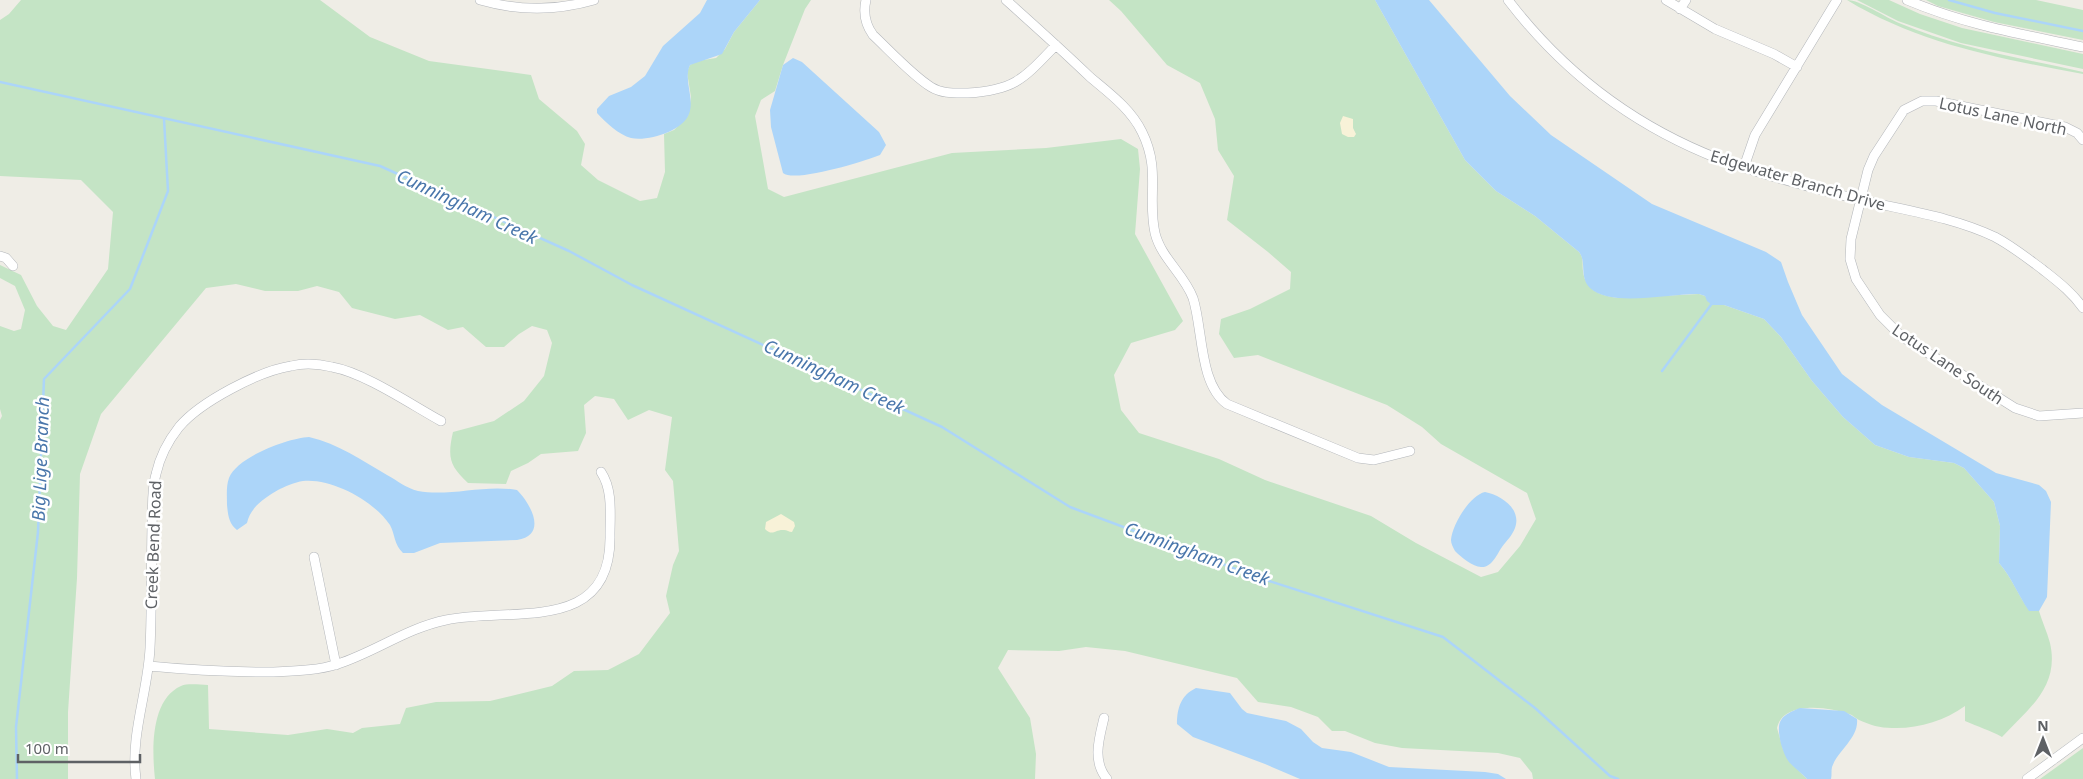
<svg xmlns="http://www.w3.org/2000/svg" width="2083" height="779" viewBox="0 0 2083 779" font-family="'Noto Sans',sans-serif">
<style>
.green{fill:#c4e4c5}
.sand{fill:#f8f2d8}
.water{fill:#acd5f9}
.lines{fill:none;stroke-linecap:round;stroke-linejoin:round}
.stream{stroke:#acd5f9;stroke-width:2.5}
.minor-casing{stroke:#b3b6ba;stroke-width:10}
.minor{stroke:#fff;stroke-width:9}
.labels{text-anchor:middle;stroke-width:5;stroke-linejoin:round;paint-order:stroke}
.street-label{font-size:16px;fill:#5e6165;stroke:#fff}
.water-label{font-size:18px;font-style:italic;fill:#4976ab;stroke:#fff}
</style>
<rect width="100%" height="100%" fill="#efede6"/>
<path class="green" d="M 21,0 L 320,0 L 370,37 L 429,61 L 531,75 L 539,99 L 577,131 L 585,144 L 581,165 L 598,180 L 640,201 L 657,198 L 665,172 L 664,134 L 674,130 L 688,116 L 691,97 L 687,72 L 690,65 L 697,61 L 716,58 L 725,49 L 734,32 L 760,0 L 811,0 L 805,9 L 783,65 L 775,91 L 761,100 L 755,116 L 768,189 L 784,197 L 952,153 L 1046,148 L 1121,139 L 1138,149 L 1140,169 L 1135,234 L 1183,321 L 1175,330 L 1131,343 L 1114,375 L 1121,410 L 1139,433 L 1219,459 L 1265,480 L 1371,516 L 1416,543 L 1481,577 L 1498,572 L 1520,546 L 1536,519 L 1527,493 L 1441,444 L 1422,427 L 1387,405 L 1258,355 L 1234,358 L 1219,334 L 1221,319 L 1250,309 L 1290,289 L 1291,272 L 1268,252 L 1227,220 L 1234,176 L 1218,150 L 1215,119 L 1200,83 L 1167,65 L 1121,11 L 1109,0 L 1375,0 L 1465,160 L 1496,191 L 1535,216 L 1579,252 C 1584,258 1582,264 1583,271 C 1585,292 1604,297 1622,298 L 1699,294 L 1705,296 L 1716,305 L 1724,305 L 1764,319 L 1781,337 L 1812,381 L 1843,417 L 1875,445 L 1909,457 L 1954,463 L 1964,468 L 1994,502 L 2000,526 L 1999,563 C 2012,578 2018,595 2029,610 L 2039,611 C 2042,621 2047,632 2050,643 C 2060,687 2028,709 2002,737 C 1990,730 1978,727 1965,721 L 1965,706 C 1944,721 1918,729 1892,728 C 1880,728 1870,725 1859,720 C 1855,718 1853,715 1849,714 C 1830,707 1783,700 1777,728 L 1783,749 L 1789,761 L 1807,779 L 1533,779 L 1532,773 L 1520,758 L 1498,753 L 1402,748 L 1375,743 L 1345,731 L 1332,731 L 1318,717 L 1291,707 L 1258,702 L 1237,678 L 1125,651 L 1086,647 L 1059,651 L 1008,650 L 998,668 L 1030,718 L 1036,754 L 1035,779 L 155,779 C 152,751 150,700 181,686 C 188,683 200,685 208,685 L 209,729 L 288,735 L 327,729 L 353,733 L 362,728 L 400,724 L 406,708 L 436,702 L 490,701 L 552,686 L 574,671 L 608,670 L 639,654 L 670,613 L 666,596 L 673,565 L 679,551 L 673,481 L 665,470 L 672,417 L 649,410 L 628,420 L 614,399 L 595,396 L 584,405 L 586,433 L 578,451 L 541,454 L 528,463 L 511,471 L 506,484 L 468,483 C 450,466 447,458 453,432 L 494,421 L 524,401 L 544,376 L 552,343 L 547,330 L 532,326 L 519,334 L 504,347 L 486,347 L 463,327 L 448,330 L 420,315 L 395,319 L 352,308 L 339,292 L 317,286 L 298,291 L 265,291 L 236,284 L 206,288 L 101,414 L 80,474 L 77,578 L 68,712 L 68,779 L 0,779 L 0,420 L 2,416 L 0,409 L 0,326 L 14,331 L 21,329 L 25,310 L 15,286 L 0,278 L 0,265 L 21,275 L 37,306 L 53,326 L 66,330 L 108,269 L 113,212 L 81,180 L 0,176 L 0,20 L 9,14 Z
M 1847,0 C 1860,0 1885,17 1899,23 C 1958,48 2020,58 2083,72 L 2083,74 C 2002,59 1919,44 1847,0 Z
M 1857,0 L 1889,0 L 1920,14 L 1962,28 L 2083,54 L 2083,69 L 1961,43 L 1898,21 Z
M 1926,0 L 2036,0 L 2083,10 L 2083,40 L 1994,22 L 1938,6 Z
M 2083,748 L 2083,779 L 2040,779 Z"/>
<path class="sand" d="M 1343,116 L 1353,119 L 1353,128 L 1356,134 L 1354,137 L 1348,137 L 1342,134 L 1340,123 Z
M 781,514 L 794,522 L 795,526 L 792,532 C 789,532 787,530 784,530 C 775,529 773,537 765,529 L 766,522 Z"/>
<path class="water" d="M 707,0 L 760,0 L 734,32 L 722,54 L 690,65 C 683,80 695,98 689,114 C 683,131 647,142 631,138 C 619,135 605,122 597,113 L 597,109 L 609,96 L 631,87 L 645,76 L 663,46 L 700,13 Z
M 1375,0 L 1429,0 L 1510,96 L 1551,135 L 1652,204 L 1766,252 L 1781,262 L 1788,282 L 1802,315 L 1842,374 L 1882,405 L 1996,473 L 2039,485 L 2046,491 L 2051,502 L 2047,597 L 2039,611 L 2029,611 C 2018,595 2012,578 1999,563 L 2000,526 L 1994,502 L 1964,468 L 1954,463 L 1909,457 L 1875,445 L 1843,417 L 1812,381 L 1781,337 L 1764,319 L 1724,305 L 1712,305 L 1707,301 L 1705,296 L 1699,294 C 1671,293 1611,308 1590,288 C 1579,277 1587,262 1579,252 L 1535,216 L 1496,191 L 1465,160 Z
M 793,58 L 802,62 L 879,132 L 886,145 L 880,155 C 865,161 795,183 783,173 L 771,127 L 770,110 L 783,65 Z
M 309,437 C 339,444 361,460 387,475 C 398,481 406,488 418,491 C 450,497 484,484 517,490 C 531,504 548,535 517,540 L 440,543 L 414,553 L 403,553 C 394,545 395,534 390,525 C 374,501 332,478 303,481 C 295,482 284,487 278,490 C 264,498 250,508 247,523 L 237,530 C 229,524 228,515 227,505 C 227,497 226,486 229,478 C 237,457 288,438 309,437 Z
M 1485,492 C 1501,495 1522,509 1515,528 C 1512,536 1507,540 1502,547 C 1497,554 1492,568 1481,567 C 1473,567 1461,557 1455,551 C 1453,547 1451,544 1451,540 C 1452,525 1470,495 1485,492 Z
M 1196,688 L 1230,693 L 1242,709 L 1247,713 L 1286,721 L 1301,729 L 1313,742 L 1322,748 L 1351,752 L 1389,767 L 1485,772 L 1498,774 L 1506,779 L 1300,779 L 1265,764 L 1193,737 L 1177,724 C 1177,708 1181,695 1196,688 Z
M 1800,708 L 1844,711 L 1857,719 C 1859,738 1838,750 1832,767 C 1831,771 1832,775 1831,779 L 1807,779 C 1802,773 1794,768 1789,762 C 1785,757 1783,750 1781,744 C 1776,722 1779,716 1800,708 Z"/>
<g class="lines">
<path class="stream" d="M 1949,0 L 1995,13 L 2083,31
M 0,82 L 380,166 L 569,251 L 632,285 L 942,427 L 1070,507 L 1260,578 L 1443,637 L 1535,708 L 1610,776 L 1618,779
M 1662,371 L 1713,302
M 17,779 L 16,727 L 38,532 L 44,379 L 130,289 L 168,191 L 164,119"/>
<g class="minor-casing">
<path id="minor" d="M 480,0 C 518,11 556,11 594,0
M 866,0 C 863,13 865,24 873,35 C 889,50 913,76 931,87 C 942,94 955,93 968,93 C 1016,90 1024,78 1056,45
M 1006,0 C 1034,25 1063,51 1090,77 C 1109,93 1131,109 1142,132 C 1161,170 1147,197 1155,233 C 1161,258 1184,274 1193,298 C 1203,329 1199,384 1227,404 L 1358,458 L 1374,460 L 1410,451
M 1508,0 C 1563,72 1634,126 1719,159 C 1763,175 1809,187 1853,198 C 1901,210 1951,216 1995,237 C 2012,246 2027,258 2042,269 C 2057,281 2072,292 2083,308
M 1666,0 L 1715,29 L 1774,54 L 1797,67
M 1907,0 C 1966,25 2021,34 2083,47
M 1680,9 L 1686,0
M 2083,140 L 2077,133 L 2065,127 L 1936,101 L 1922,101 L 1904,110 L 1874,156 L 1868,170 L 1851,239 L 1850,259 L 1856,279 L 1880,315 L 1901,336 L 2015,408 L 2039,416 L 2083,413
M 1744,167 L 1755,135 L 1837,0
M 0,256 L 6,258 L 13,266
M 314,557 L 336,665
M 149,666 C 189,670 229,672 270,672 C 293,671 316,671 338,664 C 375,652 407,628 446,620 C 511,606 612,636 610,535 C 610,514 613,490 601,472
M 1104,718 C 1099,739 1092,761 1107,779
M 136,779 C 130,735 148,692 150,648 C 152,607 151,567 152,527 C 153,509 151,491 156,474 C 160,456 168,441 179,427 C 200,402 259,371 291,366 C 304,363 319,364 332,367 C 365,373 410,404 441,421
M 2027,779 L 2083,738"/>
</g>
<use href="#minor" class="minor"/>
</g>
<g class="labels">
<g class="street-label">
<text transform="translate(2003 116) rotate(12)" y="6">Lotus Lane North</text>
<text transform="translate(1798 180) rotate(16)" y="6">Edgewater Branch Drive</text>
<text transform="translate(1948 364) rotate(34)" y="6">Lotus Lane South</text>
<text transform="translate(153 545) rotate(-88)" y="6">Creek Bend Road</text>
</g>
<g class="water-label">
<text transform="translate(467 207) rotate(25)" y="6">Cunningham Creek</text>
<text transform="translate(834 377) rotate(25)" y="6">Cunningham Creek</text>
<text transform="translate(41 459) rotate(-88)" y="6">Big Lige Branch</text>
<text transform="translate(1197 554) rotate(20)" y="6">Cunningham Creek</text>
</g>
</g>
<g transform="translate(2043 739)" stroke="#ffffff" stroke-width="4" paint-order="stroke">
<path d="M0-4L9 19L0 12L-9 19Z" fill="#5e6165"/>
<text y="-8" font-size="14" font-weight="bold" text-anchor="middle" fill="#5e6165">N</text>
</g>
<path d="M18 754v8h122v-8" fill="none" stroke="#5e6165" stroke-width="2.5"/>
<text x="25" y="754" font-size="15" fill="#5e6165" stroke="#ffffff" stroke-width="4" paint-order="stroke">100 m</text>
</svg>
